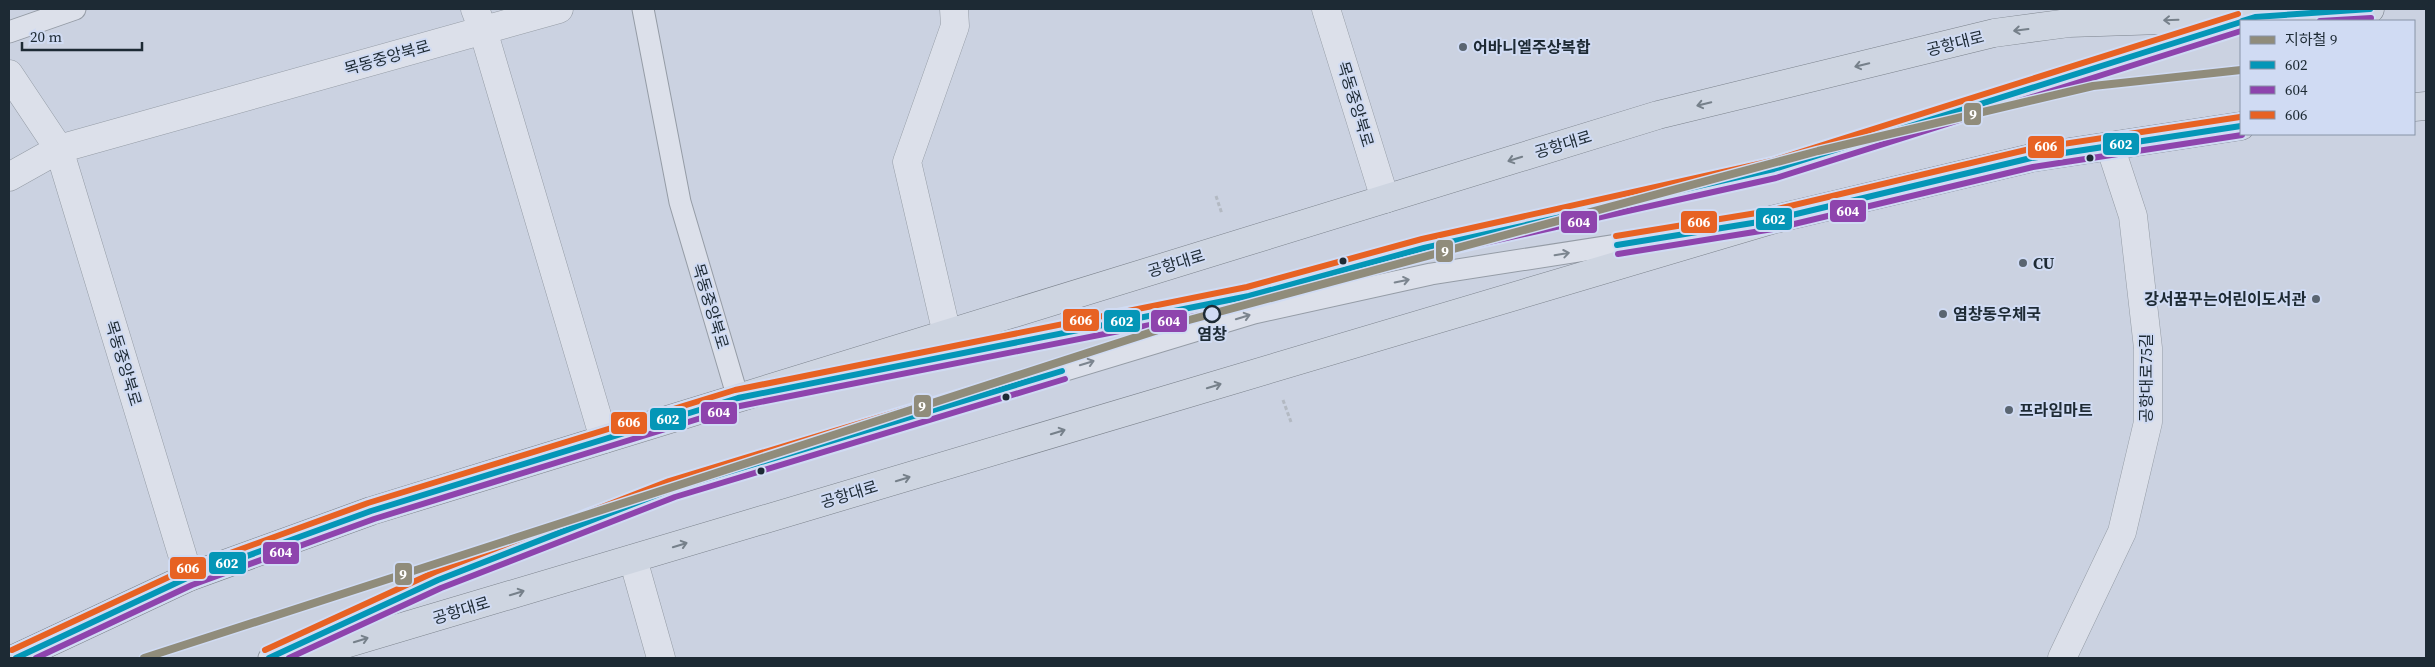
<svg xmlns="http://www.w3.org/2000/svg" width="2435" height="667" viewBox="0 0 2435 667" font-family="'Source Serif 4','Noto Sans KR',serif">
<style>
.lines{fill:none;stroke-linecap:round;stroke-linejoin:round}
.lane-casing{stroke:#959ca6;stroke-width:23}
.street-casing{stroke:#959ca6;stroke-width:29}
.primary-casing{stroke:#7b828c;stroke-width:29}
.path{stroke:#b3b9c2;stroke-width:3;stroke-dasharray:4 2.5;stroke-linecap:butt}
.lane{stroke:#dce0ea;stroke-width:21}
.street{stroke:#dce0ea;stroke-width:28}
.primary{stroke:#ced5e1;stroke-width:28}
.bus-1-casing{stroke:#d0dbf3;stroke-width:10}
.bus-2-casing{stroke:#d0dbf3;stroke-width:10}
.bus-3-casing{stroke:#d0dbf3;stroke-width:10}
.bus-1{stroke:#0496b7;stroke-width:6}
.bus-2{stroke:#8e44ad;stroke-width:6}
.bus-3{stroke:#e76223;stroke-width:6}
.metro-1-casing{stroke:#d0dbf3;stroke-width:11}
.metro-1{stroke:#908c7b;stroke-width:8}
.oneway{stroke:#76808a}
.oneway2{stroke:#7c858f}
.poi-dot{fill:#5a6571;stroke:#d0dbf3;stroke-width:2}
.bus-dot{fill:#1d2a34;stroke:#d0dbf3;stroke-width:2}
.stop-dot{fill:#d0dbf3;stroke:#1d2a34;stroke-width:2.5}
.labels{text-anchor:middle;stroke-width:4;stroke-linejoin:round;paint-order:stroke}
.street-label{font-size:16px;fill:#1d2a34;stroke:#d0dbf3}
.poi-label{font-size:16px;font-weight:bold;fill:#1d2a34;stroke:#d0dbf3;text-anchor:start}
.stop-label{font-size:16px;font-weight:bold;fill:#1d2a34;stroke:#d0dbf3}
.line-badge{stroke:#d0dbf3;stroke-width:2}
.badge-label{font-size:14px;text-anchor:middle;font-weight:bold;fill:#fff}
</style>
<rect width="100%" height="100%" fill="#cbd2e1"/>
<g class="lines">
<g class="lane-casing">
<path id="lane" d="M 643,9 L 680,202 L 738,398 L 754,395
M 9,32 L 75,9
M 843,377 L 1249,296 L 1424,248 L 1774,169 L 2234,24
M 269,658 L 438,580 L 672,489 L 1254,313 L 1431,274 L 1694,233"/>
</g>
<g class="street-casing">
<path id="street" d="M 475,9 L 483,30 L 604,439
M 1326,9 L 1385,199
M 9,74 L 59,149 L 189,577
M 9,177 L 59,149 L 559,9
M 947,334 L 907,162 L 955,26 L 954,9
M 633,559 L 661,658
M 2062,658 L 2122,532 L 2148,422 L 2148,348 L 2133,216 L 2110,146"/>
</g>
<g class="primary-casing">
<path id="primary" d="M 2414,107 L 2426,106
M 16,658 L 189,577 L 371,511 L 1658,115 L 1994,33 L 2069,23 L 2255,17 L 2370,9
M 298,658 L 1771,220 L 2031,158 L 2241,126"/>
</g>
<path class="path" d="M 1216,196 L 1222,214
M 1283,400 L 1291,422"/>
<use href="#lane" class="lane"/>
<use href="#street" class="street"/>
<use href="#primary" class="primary"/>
<g class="bus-1-casing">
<path id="bus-1" d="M 2242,21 L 2255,17 L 2370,9
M 1617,245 L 1771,220 L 2031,158 L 2241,126
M 16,658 L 189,577 L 371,511 L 738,398 L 1249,296 L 1424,248 L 1774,169 L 2241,22
M 269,658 L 438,580 L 672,489 L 1062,371"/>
</g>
<g class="bus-2-casing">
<path id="bus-2" d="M 2320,21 L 2371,18
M 1618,254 L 1773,229 L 2033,167 L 2242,135
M 36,658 L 192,585 L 374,519 L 740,406 L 1251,305 L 1426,256 L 1776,178 L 2241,31
M 289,658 L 441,588 L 675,497 L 1065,379"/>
</g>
<g class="bus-3-casing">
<path id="bus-3" d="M 1616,236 L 1769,211 L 2030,149 L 2240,117
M 12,650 L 186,569 L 368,503 L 735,390 L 1247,287 L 1422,239 L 1772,161 L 2238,14
M 265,650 L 435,572 L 669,481 L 1059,363"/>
</g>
<use href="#bus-1" class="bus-1"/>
<use href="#bus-2" class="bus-2"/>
<use href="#bus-3" class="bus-3"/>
<g class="metro-1-casing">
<path id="metro-1" d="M 144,658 L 1189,320 L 1818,151 L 2093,86 L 2241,70"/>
</g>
<use href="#metro-1" class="metro-1"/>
</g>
<defs><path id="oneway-shaft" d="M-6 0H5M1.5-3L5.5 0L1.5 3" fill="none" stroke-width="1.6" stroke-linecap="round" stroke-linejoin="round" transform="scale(1.25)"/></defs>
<g class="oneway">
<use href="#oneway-shaft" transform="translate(2171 20) rotate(178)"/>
<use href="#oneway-shaft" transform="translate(2021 30) rotate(173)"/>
<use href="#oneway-shaft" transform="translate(1862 65) rotate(166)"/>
<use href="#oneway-shaft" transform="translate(1704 104) rotate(166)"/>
<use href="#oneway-shaft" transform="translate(1515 159) rotate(163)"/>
<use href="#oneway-shaft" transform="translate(1214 386) rotate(-17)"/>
<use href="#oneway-shaft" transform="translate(1058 432) rotate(-17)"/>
<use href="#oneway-shaft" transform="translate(903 479) rotate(-17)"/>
<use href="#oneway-shaft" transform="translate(680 545) rotate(-17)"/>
<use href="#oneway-shaft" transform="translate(517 593) rotate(-17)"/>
<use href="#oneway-shaft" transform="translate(361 640) rotate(-17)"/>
</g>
<g class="oneway2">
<use href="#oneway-shaft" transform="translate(1562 254) rotate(-9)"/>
<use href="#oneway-shaft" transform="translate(1402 281) rotate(-12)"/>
<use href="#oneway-shaft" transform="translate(1243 317) rotate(-17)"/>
<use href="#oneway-shaft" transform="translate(1087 363) rotate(-17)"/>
</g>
<g class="poi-dot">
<circle cx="1463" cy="47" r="5"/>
<circle cx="2023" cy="263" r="5"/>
<circle cx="2316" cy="299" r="5"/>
<circle cx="1943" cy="314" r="5"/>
<circle cx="2009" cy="410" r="5"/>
</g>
<g class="bus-dot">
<circle cx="2090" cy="158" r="4.5"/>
<circle cx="1343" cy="261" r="4.5"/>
<circle cx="1006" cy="397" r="4.5"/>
<circle cx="761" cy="471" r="4.5"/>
</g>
<circle class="stop-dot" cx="1212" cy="314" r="8"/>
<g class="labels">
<g class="street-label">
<text transform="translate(1955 43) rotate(-14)" y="6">공항대로</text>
<text transform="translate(387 57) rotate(-16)" y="6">목동중앙북로</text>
<text transform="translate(1356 104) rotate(73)" y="6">목동중앙북로</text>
<text transform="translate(1563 144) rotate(-17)" y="6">공항대로</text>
<text transform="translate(1176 263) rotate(-17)" y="6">공항대로</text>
<text transform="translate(711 306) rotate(73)" y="6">목동중앙북로</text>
<text transform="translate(124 363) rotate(73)" y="6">목동중앙북로</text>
<text transform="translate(2146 378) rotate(-90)" y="6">공항대로75길</text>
<text transform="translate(849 494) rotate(-17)" y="6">공항대로</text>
<text transform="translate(461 610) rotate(-17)" y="6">공항대로</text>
</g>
<g class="poi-label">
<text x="1473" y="53">어바니엘주상복합</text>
<text x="2033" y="269">CU</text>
<text x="2306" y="305" text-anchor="end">강서꿈꾸는어린이도서관</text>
<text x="1953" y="320">염창동우체국</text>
<text x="2019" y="416">프라임마트</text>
</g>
<g class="stop-label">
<text x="1212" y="340">염창</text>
</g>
</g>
<g class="line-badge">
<rect x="1963" y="102" width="19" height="24" rx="5" fill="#908c7b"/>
<rect x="2102" y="132" width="38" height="24" rx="5" fill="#0496b7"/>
<rect x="2027" y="135" width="38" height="24" rx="5" fill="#e76223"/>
<rect x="1829" y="199" width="38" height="24" rx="5" fill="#8e44ad"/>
<rect x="1755" y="207" width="38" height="24" rx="5" fill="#0496b7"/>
<rect x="1560" y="210" width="38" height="24" rx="5" fill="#8e44ad"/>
<rect x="1680" y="210" width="38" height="24" rx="5" fill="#e76223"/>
<rect x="1435" y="239" width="19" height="24" rx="5" fill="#908c7b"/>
<rect x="1062" y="308" width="38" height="24" rx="5" fill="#e76223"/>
<rect x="1150" y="309" width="38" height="24" rx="5" fill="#8e44ad"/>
<rect x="1103" y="309" width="38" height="24" rx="5" fill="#0496b7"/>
<rect x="913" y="394" width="19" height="24" rx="5" fill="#908c7b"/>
<rect x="700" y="401" width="38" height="24" rx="5" fill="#8e44ad"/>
<rect x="649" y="407" width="38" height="24" rx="5" fill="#0496b7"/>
<rect x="610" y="411" width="38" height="24" rx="5" fill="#e76223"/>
<rect x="262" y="541" width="38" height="24" rx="5" fill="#8e44ad"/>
<rect x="208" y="551" width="39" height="24" rx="5" fill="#0496b7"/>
<rect x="169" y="556" width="38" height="24" rx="5" fill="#e76223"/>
<rect x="394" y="562" width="19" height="24" rx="5" fill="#908c7b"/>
</g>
<g class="badge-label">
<text x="1973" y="119">9</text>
<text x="2121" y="149">602</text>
<text x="2046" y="151">606</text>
<text x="1848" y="216">604</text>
<text x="1774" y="224">602</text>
<text x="1579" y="227">604</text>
<text x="1699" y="227">606</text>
<text x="1445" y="256">9</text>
<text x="1081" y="325">606</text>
<text x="1169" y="326">604</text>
<text x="1122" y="326">602</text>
<text x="922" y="411">9</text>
<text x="719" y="417">604</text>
<text x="668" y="424">602</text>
<text x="629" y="427">606</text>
<text x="281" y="557">604</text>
<text x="227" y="568">602</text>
<text x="188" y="573">606</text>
<text x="403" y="579">9</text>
</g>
<rect width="2435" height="667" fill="none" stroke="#1d2a34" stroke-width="20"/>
<rect x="2240" y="20" width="175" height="115" fill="#d0dbf3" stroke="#8894a7"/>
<rect x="2250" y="36" width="25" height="8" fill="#908c7b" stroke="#8894a7"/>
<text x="2285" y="45" font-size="15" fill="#1d2a34">지하철 9</text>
<rect x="2250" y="61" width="25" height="8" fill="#0496b7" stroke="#8894a7"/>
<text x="2285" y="70" font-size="15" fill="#1d2a34">602</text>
<rect x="2250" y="86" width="25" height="8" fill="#8e44ad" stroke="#8894a7"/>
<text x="2285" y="95" font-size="15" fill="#1d2a34">604</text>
<rect x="2250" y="111" width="25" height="8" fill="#e76223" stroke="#8894a7"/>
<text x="2285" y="120" font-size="15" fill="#1d2a34">606</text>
<path d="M22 42v8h120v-8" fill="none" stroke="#1d2a34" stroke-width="2.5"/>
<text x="30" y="42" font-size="15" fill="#1d2a34" stroke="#d0dbf3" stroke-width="4" paint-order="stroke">20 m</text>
</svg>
